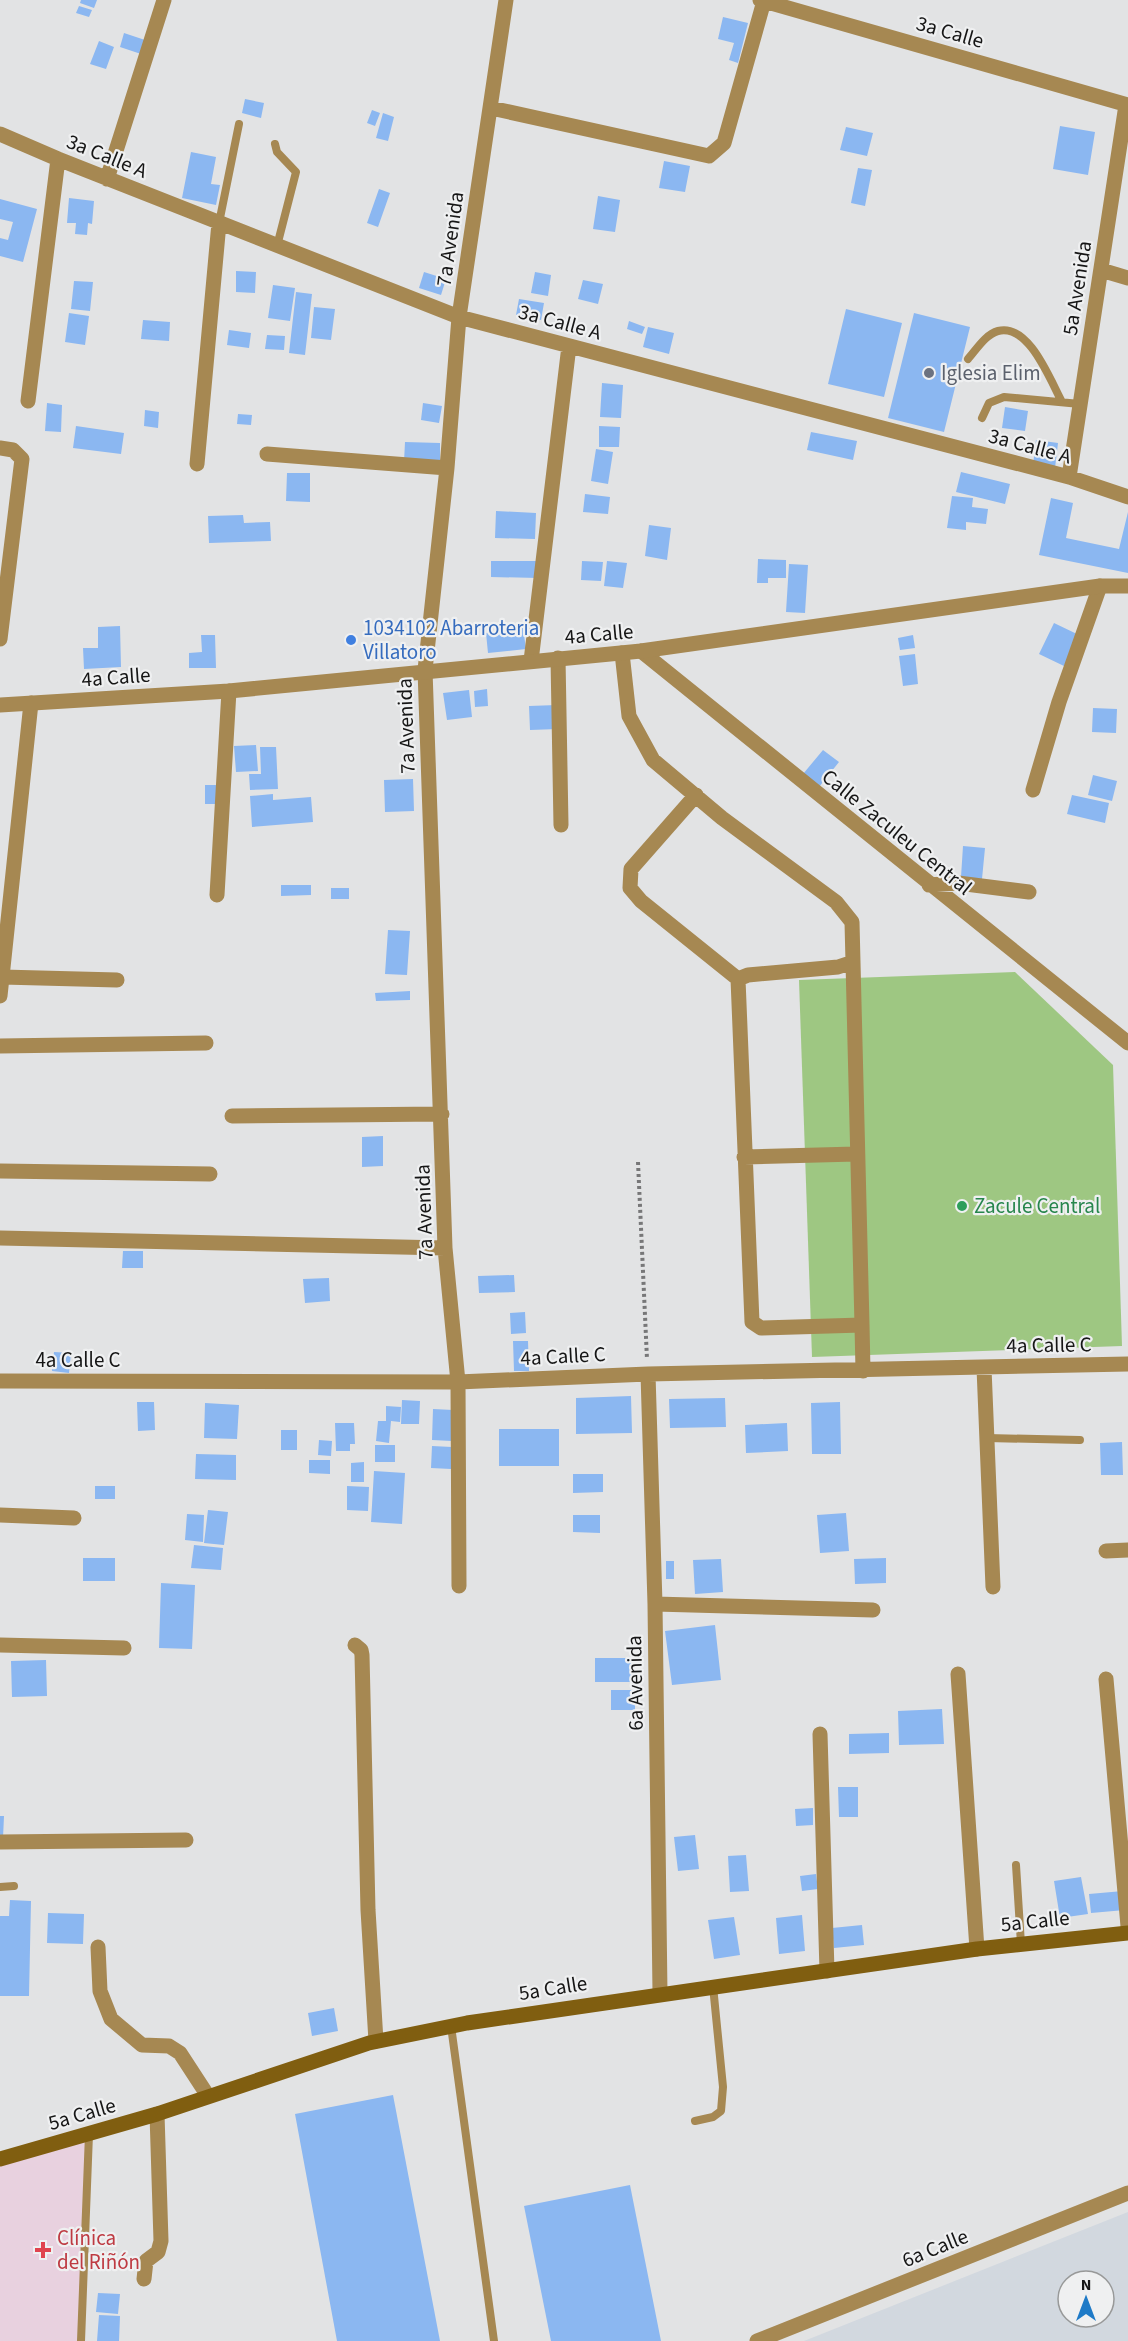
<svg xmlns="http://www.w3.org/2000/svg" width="1128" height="2341" viewBox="0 0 1128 2341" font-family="'Source Sans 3',sans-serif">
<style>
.built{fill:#d2d8df;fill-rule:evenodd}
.medical{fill:#e8d1df}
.green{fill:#9ec782}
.building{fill:#8bb7f1}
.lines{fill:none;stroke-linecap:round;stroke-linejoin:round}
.path{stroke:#777778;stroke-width:4;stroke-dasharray:3 3;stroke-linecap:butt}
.service{stroke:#a68852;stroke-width:8}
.minor{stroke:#a68852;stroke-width:15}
.tertiary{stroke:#a68852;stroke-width:15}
.secondary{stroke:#805e10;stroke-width:15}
.worship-dot{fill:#6b7280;stroke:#eff0f1;stroke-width:2}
.shop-dot{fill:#3f7fe0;stroke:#eff0f1;stroke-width:2}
.leisure-dot{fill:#2e9e5b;stroke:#eff0f1;stroke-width:2}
.health-dot{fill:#e0444e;stroke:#eff0f1;stroke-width:2}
.labels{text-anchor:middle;stroke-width:4.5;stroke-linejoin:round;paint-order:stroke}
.street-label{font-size:21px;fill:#161616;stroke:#eff0f1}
.worship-label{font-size:21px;fill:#5b616d;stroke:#eff0f1;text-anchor:start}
.shop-label{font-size:21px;fill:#366cbe;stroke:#eff0f1;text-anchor:start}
.leisure-label{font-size:21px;fill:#27864d;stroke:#eff0f1;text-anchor:start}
.health-label{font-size:21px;fill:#be3a42;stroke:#eff0f1;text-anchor:start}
</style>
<rect width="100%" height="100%" fill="#e2e3e4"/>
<path class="built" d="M 1128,2212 L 1128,2341 L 804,2341 ZM 1068,2281 L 1104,2281 L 1104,2317 L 1068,2317 Z"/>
<path class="medical" d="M 89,2134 L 84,2341 L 0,2341 L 0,2158 Z"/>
<path class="green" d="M 1015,972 L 1113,1065 L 1122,1346 L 812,1357 L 799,980 Z"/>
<path class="building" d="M 81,0 L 97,0 L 94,8 L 80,3 Z
M 79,6 L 92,10 L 89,17 L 76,13 Z
M 723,17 L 748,23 L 738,63 L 729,60 L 734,43 L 718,39 Z
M 124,33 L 148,41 L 144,55 L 120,47 Z
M 99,41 L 114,47 L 106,69 L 90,64 Z
M 245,99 L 264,103 L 261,118 L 242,113 Z
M 372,110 L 380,113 L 375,126 L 367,123 Z
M 383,113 L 394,117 L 388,141 L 376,138 Z
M 1060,126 L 1095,132 L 1088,175 L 1053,169 Z
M 846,127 L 873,133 L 867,156 L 840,150 Z
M 191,152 L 216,157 L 211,184 L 220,185 L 216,205 L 182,198 Z
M 664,161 L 690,166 L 685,192 L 659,188 Z
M 858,168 L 872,170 L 865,206 L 851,203 Z
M 379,189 L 390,193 L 378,227 L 367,223 Z
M 598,196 L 620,200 L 615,232 L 593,229 Z
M 69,198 L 94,201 L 92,224 L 88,223 L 87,235 L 75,234 L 76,223 L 67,223 Z
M 0,199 L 37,209 L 23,262 L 0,256 L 0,238 L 8,240 L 13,222 L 0,219 Z
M 236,271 L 256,272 L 255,293 L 236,292 Z
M 424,272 L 446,279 L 441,295 L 419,288 Z
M 535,272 L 551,275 L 548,296 L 531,293 Z
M 583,280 L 603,284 L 598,304 L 578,299 Z
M 74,281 L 93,282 L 90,311 L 71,309 Z
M 273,285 L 295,288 L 290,321 L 268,318 Z
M 296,292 L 312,294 L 305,355 L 289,353 Z
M 519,299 L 544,303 L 541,320 L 516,315 Z
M 314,307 L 335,309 L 331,340 L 311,338 Z
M 846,309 L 902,323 L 884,397 L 828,384 Z
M 69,313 L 89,316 L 85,345 L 65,342 Z
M 914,313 L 970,327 L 944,432 L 888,418 Z
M 143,320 L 170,322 L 169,341 L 141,339 Z
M 629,321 L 645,327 L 642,334 L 627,329 Z
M 648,327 L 674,333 L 669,354 L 643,347 Z
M 229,330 L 251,333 L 249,348 L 227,345 Z
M 267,335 L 285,336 L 284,350 L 265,349 Z
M 602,383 L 623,385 L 621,418 L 600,417 Z
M 47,403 L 62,405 L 61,432 L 45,431 Z
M 423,403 L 442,406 L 439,423 L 421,420 Z
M 1005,407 L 1028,411 L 1025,431 L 1002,428 Z
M 145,410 L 159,412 L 158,428 L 144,426 Z
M 238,414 L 252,415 L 251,425 L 237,424 Z
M 76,426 L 124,433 L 121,454 L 73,448 Z
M 599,426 L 620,427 L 619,447 L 599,447 Z
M 811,432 L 857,441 L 853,460 L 807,450 Z
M 1036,440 L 1058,443 L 1055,468 L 1033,465 Z
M 405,442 L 440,443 L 440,463 L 404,462 Z
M 596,449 L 613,452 L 608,484 L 591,481 Z
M 961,472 L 1010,484 L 1005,504 L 956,492 Z
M 287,473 L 310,473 L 310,502 L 286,501 Z
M 585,494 L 610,497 L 608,514 L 583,512 Z
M 952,496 L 973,498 L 972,507 L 988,509 L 986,524 L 966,522 L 966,530 L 947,528 Z
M 1051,498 L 1073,503 L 1066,538 L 1119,549 L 1128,512 L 1128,573 L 1039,555 Z
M 496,511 L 536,513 L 535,539 L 495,538 Z
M 243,515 L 244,523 L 270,522 L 271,541 L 209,543 L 208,516 Z
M 649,525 L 671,528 L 667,560 L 645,556 Z
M 758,559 L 786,560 L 786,578 L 768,578 L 768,583 L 757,583 Z
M 491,561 L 538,561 L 538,578 L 491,577 Z
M 582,561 L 603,562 L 601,581 L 581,580 Z
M 607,561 L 627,563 L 623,588 L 604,586 Z
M 789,564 L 808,565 L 805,613 L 786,612 Z
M 1054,623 L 1079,635 L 1064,666 L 1039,654 Z
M 120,626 L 121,667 L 84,669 L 83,648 L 98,648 L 98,627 Z
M 523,628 L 526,649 L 488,653 L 486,633 Z
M 201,635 L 215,635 L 216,668 L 189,668 L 189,653 L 202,652 Z
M 913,635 L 915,648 L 900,650 L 898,638 Z
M 915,654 L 918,684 L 903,686 L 899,656 Z
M 487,689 L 488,706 L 475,707 L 474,691 Z
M 469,690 L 472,717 L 447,720 L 443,693 Z
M 557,705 L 558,729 L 530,730 L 529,706 Z
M 1093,708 L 1117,709 L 1116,733 L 1092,732 Z
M 256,745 L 258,771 L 236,772 L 234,746 Z
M 260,747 L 276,747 L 278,789 L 250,790 L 249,774 L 261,774 Z
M 823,750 L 839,762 L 819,787 L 803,774 Z
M 1093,775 L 1117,781 L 1112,801 L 1088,795 Z
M 413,779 L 414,811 L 385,812 L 384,780 Z
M 205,785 L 217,785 L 217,804 L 205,804 Z
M 273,794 L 273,800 L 311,797 L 313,822 L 252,827 L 250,796 Z
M 1072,795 L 1109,803 L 1105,823 L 1067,814 Z
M 963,846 L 985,848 L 982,879 L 961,877 Z
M 281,885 L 311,885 L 311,895 L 281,896 Z
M 331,888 L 349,888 L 349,899 L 331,899 Z
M 388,930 L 410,931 L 407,975 L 385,974 Z
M 410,991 L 410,1000 L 376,1001 L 375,993 Z
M 383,1136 L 383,1166 L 362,1167 L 362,1137 Z
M 123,1251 L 143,1251 L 143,1268 L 122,1268 Z
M 514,1275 L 515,1292 L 479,1293 L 478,1276 Z
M 329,1278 L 330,1301 L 305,1303 L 303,1279 Z
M 525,1312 L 526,1333 L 511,1334 L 510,1313 Z
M 513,1341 L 528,1341 L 529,1371 L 514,1371 Z
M 54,1352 L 71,1353 L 69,1373 L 52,1371 Z
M 631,1396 L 632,1433 L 576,1434 L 576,1398 Z
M 725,1398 L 726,1427 L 670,1428 L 669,1399 Z
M 402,1400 L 420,1401 L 419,1424 L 401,1424 Z
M 137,1402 L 154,1402 L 155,1430 L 138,1431 Z
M 840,1402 L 841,1454 L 812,1454 L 811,1403 Z
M 205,1403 L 239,1405 L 237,1439 L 204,1438 Z
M 386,1406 L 401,1407 L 400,1422 L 391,1421 L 389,1443 L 376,1441 L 378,1421 L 386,1421 Z
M 433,1409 L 453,1410 L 452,1441 L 432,1440 Z
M 335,1423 L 354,1423 L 355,1444 L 350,1444 L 350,1451 L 336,1451 Z
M 787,1423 L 788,1451 L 746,1453 L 745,1425 Z
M 499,1429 L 559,1429 L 559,1466 L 499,1466 Z
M 281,1430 L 297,1430 L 297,1450 L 281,1450 Z
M 319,1440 L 332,1441 L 331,1456 L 318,1455 Z
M 1122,1442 L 1123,1475 L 1101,1475 L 1100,1443 Z
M 375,1445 L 395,1445 L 395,1462 L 375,1462 Z
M 432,1446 L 452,1447 L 451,1469 L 431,1468 Z
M 196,1454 L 236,1455 L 236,1480 L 195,1479 Z
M 309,1460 L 330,1460 L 330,1474 L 309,1473 Z
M 364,1462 L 364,1482 L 351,1482 L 351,1463 Z
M 374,1471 L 405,1473 L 402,1524 L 371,1522 Z
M 573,1474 L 603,1474 L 603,1492 L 573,1493 Z
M 95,1486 L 115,1486 L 115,1499 L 95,1499 Z
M 347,1486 L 369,1487 L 368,1511 L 347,1510 Z
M 208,1510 L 228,1512 L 224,1545 L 204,1543 Z
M 846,1513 L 849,1551 L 820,1553 L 817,1515 Z
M 187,1514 L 204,1515 L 203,1542 L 185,1540 Z
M 573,1515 L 600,1515 L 600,1533 L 573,1532 Z
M 194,1545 L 223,1548 L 221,1570 L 191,1568 Z
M 83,1558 L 115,1558 L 115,1581 L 83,1581 Z
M 886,1558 L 886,1583 L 855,1584 L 854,1559 Z
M 721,1559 L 723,1592 L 695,1594 L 693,1560 Z
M 666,1561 L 674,1561 L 674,1579 L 666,1579 Z
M 161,1583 L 195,1585 L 192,1649 L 159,1648 Z
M 715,1625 L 721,1680 L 672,1685 L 665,1631 Z
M 595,1658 L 631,1658 L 631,1682 L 595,1682 Z
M 46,1660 L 47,1696 L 12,1697 L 11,1661 Z
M 611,1690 L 635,1690 L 635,1710 L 611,1710 Z
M 942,1709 L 944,1744 L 899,1745 L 898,1711 Z
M 889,1733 L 889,1753 L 849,1754 L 849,1734 Z
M 838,1787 L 858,1787 L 858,1817 L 839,1817 Z
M 813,1808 L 813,1825 L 796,1826 L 795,1809 Z
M 0,1816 L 4,1816 L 3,1838 L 0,1838 Z
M 695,1835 L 699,1869 L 678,1871 L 674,1837 Z
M 746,1855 L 749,1891 L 730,1892 L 728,1856 Z
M 816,1874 L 818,1889 L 802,1891 L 800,1876 Z
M 1081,1877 L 1088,1914 L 1060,1918 L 1054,1881 Z
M 1123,1891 L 1125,1910 L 1091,1913 L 1089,1894 Z
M 10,1900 L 31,1901 L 29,1996 L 0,1996 L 0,1916 L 9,1916 Z
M 48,1913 L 84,1914 L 83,1944 L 47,1943 Z
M 802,1915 L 805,1951 L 779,1954 L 776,1918 Z
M 734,1917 L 740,1955 L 714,1959 L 708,1920 Z
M 862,1925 L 864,1945 L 834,1948 L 832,1928 Z
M 334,2008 L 338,2031 L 312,2036 L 308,2013 Z
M 393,2095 L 440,2341 L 337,2341 L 295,2114 Z
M 630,2185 L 661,2341 L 551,2341 L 524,2206 Z
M 98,2293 L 120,2294 L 118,2314 L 96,2312 Z
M 99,2315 L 120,2316 L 119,2341 L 97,2341 Z"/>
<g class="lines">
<path class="path" d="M 638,1162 L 647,1359"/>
<path class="service" d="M 275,144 L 277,152 L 296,172 L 277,246
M 219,223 L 239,124
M 968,359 C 976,350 986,334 998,331 C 1029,323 1050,380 1062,402
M 982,418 L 989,403 L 1004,397 L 1080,404
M 987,1438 L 1080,1440
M 1016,1865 L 1021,1944
M 0,1887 L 14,1886
M 451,2026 L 494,2341
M 695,2121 L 713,2117 L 721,2111 L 723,2087 L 713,1986
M 81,2341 L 89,2134"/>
<path class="minor" d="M 760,0 L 1128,105
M 491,108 L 709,156 L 724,143 L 764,1
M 0,134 L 58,159 L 459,317 L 1069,477 L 1128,497
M 107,179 L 164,0
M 1101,270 L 1128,278
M 28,401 L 58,159
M 0,448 L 13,450 L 22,459 L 0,639
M 267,454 L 447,468
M 197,464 L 219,223
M 1069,477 L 1126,105
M 641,651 L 1128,1043
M 622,653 L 629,716 L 653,760 L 722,818 L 836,902 L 852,922 L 862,1325 L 761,1328 L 752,1322 L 738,979 L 641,901 L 630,888 L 631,869 L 696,795
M 558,658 L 561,825
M 531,661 L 569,346
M 1033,790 L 1059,702 L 1100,586
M 929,885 L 958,883 L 1029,892
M 217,895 L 229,691
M 2,977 L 117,980
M 738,979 L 748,975 L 838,967 L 853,962
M 0,996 L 31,703
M 0,1046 L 206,1043
M 232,1116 L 442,1114
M 744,1157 L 856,1154
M 0,1171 L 210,1174
M 0,1238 L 445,1248
M 862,1325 L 863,1371
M 984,1368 L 993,1587
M 648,1374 L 655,1604 L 660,1993
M 0,1381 L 458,1382 L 648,1374 L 1128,1364
M 0,1515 L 74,1518
M 1106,1551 L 1128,1550
M 459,1586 L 458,1382 L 445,1248 L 425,670 L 447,468 L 459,317 L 506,0
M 655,1604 L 873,1610
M 0,1645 L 124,1648
M 355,1645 L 361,1650 L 362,1655 L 368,1910 L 376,2041
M 958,1674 L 977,1949
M 1106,1679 L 1128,1926
M 820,1734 L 827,1971
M 0,1842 L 186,1840
M 98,1947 L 100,1991 L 111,2019 L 142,2045 L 169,2046 L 180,2053 L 208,2096
M 144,2279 L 146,2261 L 158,2252 L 161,2241 L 157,2114"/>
<path class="tertiary" d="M 0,705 L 229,691 L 641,651 L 1100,586 L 1128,586
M 757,2341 L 1128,2193"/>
<path class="secondary" d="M 0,2159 L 157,2114 L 369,2043 L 467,2023 L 977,1949 L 1128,1933"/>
</g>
<circle class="worship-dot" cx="929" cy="373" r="6"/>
<circle class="shop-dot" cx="351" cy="640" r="6"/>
<circle class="leisure-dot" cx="962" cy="1206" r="6"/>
<path class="health-dot" d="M40 2241h6v6h6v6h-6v6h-6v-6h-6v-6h6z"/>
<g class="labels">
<g class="street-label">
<text transform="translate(950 32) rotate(16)" y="7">3a Calle</text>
<text transform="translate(107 156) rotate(22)" y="7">3a Calle A</text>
<text transform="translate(450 239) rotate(-82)" y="7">7a Avenida</text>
<text transform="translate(1077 288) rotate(-81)" y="7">5a Avenida</text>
<text transform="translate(560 322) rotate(15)" y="7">3a Calle A</text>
<text transform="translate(1030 446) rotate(15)" y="7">3a Calle A</text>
<text transform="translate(599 634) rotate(-5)" y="7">4a Calle</text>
<text transform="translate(116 677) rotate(-4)" y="7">4a Calle</text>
<text transform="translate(406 726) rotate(-92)" y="7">7a Avenida</text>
<text transform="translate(897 832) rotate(39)" y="7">Calle Zaculeu Central</text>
<text transform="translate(424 1212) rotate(-92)" y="7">7a Avenida</text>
<text transform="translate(1049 1345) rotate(-1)" y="7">4a Calle C</text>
<text transform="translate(563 1356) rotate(-3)" y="7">4a Calle C</text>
<text x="78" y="1367">4a Calle C</text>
<text transform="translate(635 1683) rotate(-91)" y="7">6a Avenida</text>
<text transform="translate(1035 1921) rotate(-6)" y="7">5a Calle</text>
<text transform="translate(553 1988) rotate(-9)" y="7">5a Calle</text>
<text transform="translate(82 2114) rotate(-16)" y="7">5a Calle</text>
<text transform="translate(935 2248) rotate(-22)" y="7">6a Calle</text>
</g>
<g class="worship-label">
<text x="941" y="380">Iglesia Elim</text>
</g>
<g class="shop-label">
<text x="363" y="635">1034102 Abarroteria<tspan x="363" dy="24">Villatoro</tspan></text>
</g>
<g class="leisure-label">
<text x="974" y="1213">Zacule Central</text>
</g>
<g class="health-label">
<text x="57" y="2245">Clínica<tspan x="57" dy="24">del Riñón</tspan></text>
</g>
</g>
<g transform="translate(1086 2299)"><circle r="28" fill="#eff0f1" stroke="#989999" stroke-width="1.5"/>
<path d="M0-4.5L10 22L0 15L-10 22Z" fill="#1e7ac7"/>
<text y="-9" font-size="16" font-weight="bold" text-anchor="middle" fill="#161616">N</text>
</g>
</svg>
